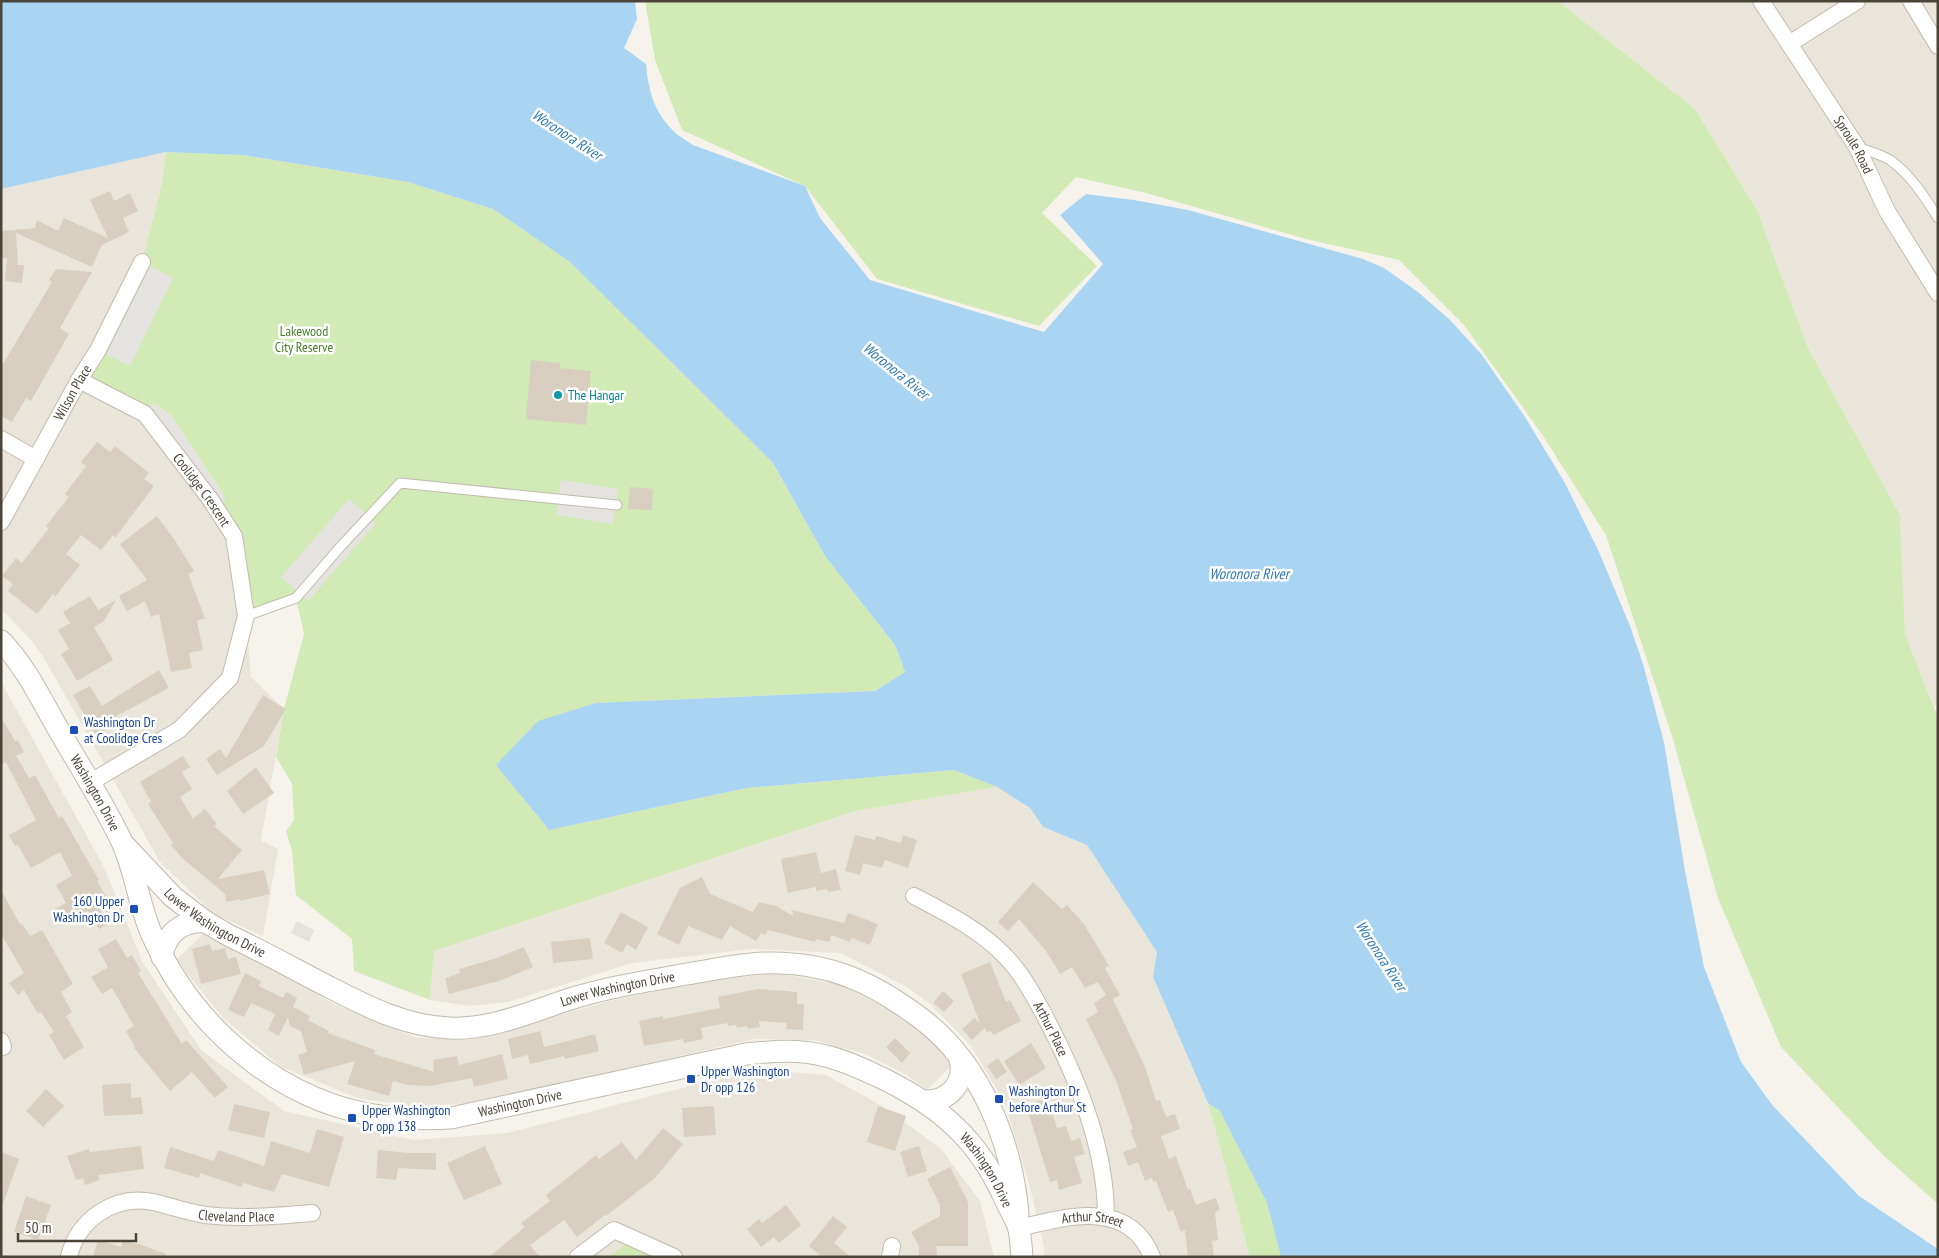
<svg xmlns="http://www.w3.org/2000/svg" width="1939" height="1258" viewBox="0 0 1939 1258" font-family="'PT Sans Narrow',sans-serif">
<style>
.residential{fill:#eae5da}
.industrial{fill:#e6e2dd}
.green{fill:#d2eab5}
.parking{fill:#e5e3e0}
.water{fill:#a9d4f2}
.building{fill:#d8cfc1}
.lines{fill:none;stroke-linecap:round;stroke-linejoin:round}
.service-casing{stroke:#c2bbae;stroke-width:11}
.minor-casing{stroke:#c2bbae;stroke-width:18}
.tertiary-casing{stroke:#c2bbae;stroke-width:23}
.service{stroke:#fff;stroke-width:9}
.minor{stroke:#fff;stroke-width:16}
.tertiary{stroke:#fff;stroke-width:21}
.culture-dot{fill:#0f9aa8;stroke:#fff;stroke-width:2}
.transit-dot{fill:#1a4fb4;stroke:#fff;stroke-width:2}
.labels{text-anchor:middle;stroke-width:5;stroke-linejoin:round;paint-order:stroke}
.street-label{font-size:14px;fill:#4b4439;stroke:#fff}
.park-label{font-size:14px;fill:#4a7f2a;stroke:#fff}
.culture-label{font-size:14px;fill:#0d838f;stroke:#fff;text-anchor:start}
.transit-label{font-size:14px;fill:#164399;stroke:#fff;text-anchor:start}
.water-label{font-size:15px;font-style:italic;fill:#2e7ab2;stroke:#fff}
</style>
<rect width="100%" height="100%" fill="#f6f3ec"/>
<path class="residential" d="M 1558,1 L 1938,1 L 1938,705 L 1934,706 L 1905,634 L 1900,515 L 1808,348 L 1757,210 L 1695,109 Z
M 166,152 L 162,183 L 142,262 L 145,414 L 234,536 L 246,616 L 251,677 L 284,709 L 261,840 L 278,849 L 263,936 L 214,914 L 160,862 L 45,660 L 32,641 L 1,609 L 1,189 Z
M 1,682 L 103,865 L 143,963 L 201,1050 L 284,1111 L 413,1140 L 508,1133 L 755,1069 L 826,1075 L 884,1107 L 941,1149 L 980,1201 L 994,1257 L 1,1257 Z
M 997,787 L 1030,808 L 1043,827 L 1087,845 L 1157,952 L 1153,977 L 1208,1103 L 1250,1257 L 1044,1257 L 1044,1247 L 1031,1191 L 1006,1106 L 972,1047 L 930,1004 L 907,987 L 840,953 L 752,949 L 632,963 L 508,1002 L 471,1006 L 430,1000 L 434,951 L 855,811 Z
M 206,931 L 334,1004 L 417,1038 L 479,1037 L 606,1002 L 698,982 L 778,973 L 841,985 L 910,1020 L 953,1064 L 927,1090 L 907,1075 L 865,1054 L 814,1040 L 755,1039 L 476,1102 L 418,1107 L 357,1098 L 280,1066 L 224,1019 L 176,960 Z"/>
<path class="industrial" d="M 297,921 L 314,930 L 309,942 L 291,933 Z"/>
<path class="green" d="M 645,1 L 1558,1 L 1695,109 L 1757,210 L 1808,348 L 1900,515 L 1905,634 L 1938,717 L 1938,1204 L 1882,1154 L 1781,1047 L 1718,898 L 1672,736 L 1606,535 L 1543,436 L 1464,325 L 1399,260 L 1306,239 L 1146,193 L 1076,177 L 1042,213 L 1097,266 L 1039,326 L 877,279 L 805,186 L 682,130 L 655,60 Z
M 166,152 L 243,155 L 408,182 L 493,209 L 570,262 L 773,463 L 825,556 L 895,645 L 905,672 L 875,691 L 596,703 L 496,765 L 549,830 L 747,788 L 954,770 L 997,787 L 855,811 L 434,951 L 430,1000 L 354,971 L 352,939 L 296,895 L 292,851 L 286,831 L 294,820 L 292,784 L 276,757 L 284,709 L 304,634 L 296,598 L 246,616 L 234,536 L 145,414 L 79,380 L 142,262 L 162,183 Z
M 1208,1103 L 1220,1111 L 1267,1203 L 1281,1257 L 1250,1257 Z
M 625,1244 L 644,1251 L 648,1257 L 609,1257 Z"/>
<path class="parking" d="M 142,262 L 173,278 L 130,366 L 98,350 Z
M 153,403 L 171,415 L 226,498 L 214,506 L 145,414 Z
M 561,480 L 618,489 L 613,524 L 556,515 Z
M 349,499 L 376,523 L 308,601 L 281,577 Z"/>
<path class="water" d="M 1,1 L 635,1 L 637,19 L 624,48 L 646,64 C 649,101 660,126 693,145 L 805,186 L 820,218 L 870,280 L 1044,332 L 1103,264 L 1060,215 L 1086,194 L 1134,200 L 1188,210 L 1363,259 L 1384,268 L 1418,292 L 1450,320 L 1482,355 L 1525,417 L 1565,483 L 1599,552 L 1630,626 L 1643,664 L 1664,742 L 1685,871 L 1704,967 L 1741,1062 L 1773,1106 L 1859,1196 L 1938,1249 L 1938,1257 L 1281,1257 L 1267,1203 L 1220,1111 L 1208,1103 L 1153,977 L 1157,952 L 1087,845 L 1043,827 L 1030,808 L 997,787 L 954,770 L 747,788 L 549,830 L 496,765 L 538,721 L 596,703 L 875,691 L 905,672 L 895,645 L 825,556 L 773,463 L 570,262 L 493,209 L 408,182 L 243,155 L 166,152 L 1,189 Z"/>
<path class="building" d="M 110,191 L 114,201 L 130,193 L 138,211 L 123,218 L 129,232 L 102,245 L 92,267 L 16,233 L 18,265 L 24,265 L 22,283 L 5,281 L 7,258 L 1,258 L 1,231 L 35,228 L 37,220 L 58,231 L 64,218 L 108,238 L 90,200 Z
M 56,269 L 92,272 L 60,328 L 69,334 L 31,401 L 26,398 L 12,422 L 1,416 L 1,367 L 52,282 L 49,280 Z
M 531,360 L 560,363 L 560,368 L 591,371 L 586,425 L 526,419 Z
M 97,442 L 110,452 L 115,446 L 149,473 L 144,479 L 154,486 L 115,538 L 113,535 L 101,550 L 81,535 L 66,554 L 80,565 L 55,597 L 53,594 L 37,614 L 8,591 L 13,584 L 2,576 L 16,558 L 22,563 L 49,528 L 46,526 L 69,497 L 65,494 L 86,466 L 81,462 Z
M 630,487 L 653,489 L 652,510 L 628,509 Z
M 157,516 L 174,539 L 194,571 L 188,574 L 205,618 L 197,621 L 203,650 L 189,653 L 192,668 L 171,672 L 159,614 L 151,617 L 145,601 L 127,611 L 119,596 L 147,580 L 120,544 Z
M 90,596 L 98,610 L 116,600 L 104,621 L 94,627 L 113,660 L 77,681 L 61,654 L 69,649 L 58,630 L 70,623 L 63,612 Z
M 159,670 L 169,688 L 107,721 L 110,727 L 96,735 L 73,695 L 90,686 L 102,706 Z
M 263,695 L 286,709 L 264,746 L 217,775 L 206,759 L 220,749 L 226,758 Z
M 1,717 L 15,741 L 18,740 L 24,752 L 16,756 L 29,778 L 35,775 L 59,818 L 62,816 L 99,880 L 97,881 L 108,900 L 103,903 L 113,921 L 99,929 L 88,911 L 64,925 L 55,909 L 66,903 L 56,885 L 72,876 L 60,852 L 31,868 L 18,845 L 15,846 L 9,835 L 36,820 L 6,762 L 1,765 Z
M 183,756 L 190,767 L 182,772 L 192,789 L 180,797 L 193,819 L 205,809 L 217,824 L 214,826 L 242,850 L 218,879 L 264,870 L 270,894 L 240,901 L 240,899 L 226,902 L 225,894 L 182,858 L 171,845 L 173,843 L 148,804 L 151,802 L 140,782 Z
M 256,767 L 274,793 L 243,814 L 227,791 Z
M 855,835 L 875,840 L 876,836 L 901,843 L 903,835 L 917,840 L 908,868 L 885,860 L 882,868 L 863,863 L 860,875 L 845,871 Z
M 816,852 L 821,873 L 836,869 L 841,890 L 828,892 L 827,889 L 816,891 L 816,887 L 788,893 L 781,859 Z
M 702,877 L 710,894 L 753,912 L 759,902 L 776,906 L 793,916 L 792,910 L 844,923 L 848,913 L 878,924 L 870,945 L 852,938 L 850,942 L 831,935 L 830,942 L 816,939 L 815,942 L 768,930 L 765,935 L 761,933 L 756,941 L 730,926 L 722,940 L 688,926 L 679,945 L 657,934 L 680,888 Z
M 1033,882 L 1062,909 L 1067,905 L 1084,924 L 1109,966 L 1105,968 L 1120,995 L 1113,999 L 1145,1067 L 1156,1101 L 1160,1100 L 1166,1117 L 1175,1114 L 1180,1129 L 1161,1136 L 1169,1159 L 1176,1156 L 1188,1190 L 1190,1189 L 1196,1205 L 1216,1198 L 1220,1210 L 1215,1212 L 1218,1240 L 1212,1241 L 1214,1257 L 1188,1257 L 1185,1230 L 1181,1232 L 1173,1210 L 1168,1212 L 1156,1181 L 1153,1182 L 1152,1178 L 1145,1181 L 1138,1162 L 1128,1166 L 1123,1152 L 1137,1147 L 1130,1130 L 1133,1129 L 1115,1078 L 1086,1019 L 1098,1012 L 1094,1003 L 1106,995 L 1098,982 L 1085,988 L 1072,967 L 1060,974 L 1046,951 L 1019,919 L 1008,931 L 998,922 Z
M 1,890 L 20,924 L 23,925 L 30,936 L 42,930 L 73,984 L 61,992 L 72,1012 L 66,1016 L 84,1047 L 64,1060 L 49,1035 L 54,1032 L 41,1012 L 38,1014 L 24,990 L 18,995 L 9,983 L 24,973 L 1,934 Z
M 621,912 L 648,927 L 636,950 L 627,944 L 622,953 L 604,943 Z
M 590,938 L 593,959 L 553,963 L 551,942 Z
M 116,939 L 127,958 L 132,955 L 141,971 L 138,973 L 182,1044 L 186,1040 L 228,1087 L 215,1098 L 192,1072 L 170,1091 L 134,1048 L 135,1047 L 126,1031 L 134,1026 L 112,988 L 102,994 L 91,977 L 108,967 L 98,949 Z
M 210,944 L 212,951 L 225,948 L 228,959 L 236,957 L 241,974 L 201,984 L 192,949 Z
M 524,947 L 533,967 L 502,980 L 449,994 L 445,978 L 460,973 L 459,969 L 497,958 Z
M 990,962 L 1006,1002 L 1010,1000 L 1021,1021 L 993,1035 L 991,1031 L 987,1032 L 985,1028 L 972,1040 L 962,1029 L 974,1018 L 980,1023 L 961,974 Z
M 245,973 L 261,981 L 259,986 L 283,998 L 286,992 L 297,998 L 293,1007 L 310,1016 L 308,1020 L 329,1031 L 328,1033 L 375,1050 L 374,1054 L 434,1072 L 433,1060 L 457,1056 L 459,1065 L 502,1054 L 508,1079 L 474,1087 L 472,1078 L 430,1086 L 408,1085 L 393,1081 L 389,1096 L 347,1084 L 355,1061 L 304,1075 L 298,1055 L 307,1052 L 301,1031 L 290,1026 L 288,1017 L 279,1036 L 268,1030 L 275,1014 L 251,1003 L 244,1017 L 228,1010 Z
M 758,989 L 797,992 L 797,1004 L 804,1004 L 803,1030 L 786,1029 L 787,1023 L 759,1021 L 760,1027 L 748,1029 L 747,1026 L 737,1028 L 736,1025 L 728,1026 L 727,1023 L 701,1028 L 703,1039 L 684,1043 L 683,1039 L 644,1046 L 639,1021 L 663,1016 L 663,1019 L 720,1008 L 718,997 Z
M 943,991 L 954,1001 L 944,1012 L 933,1003 Z
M 540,1031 L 544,1047 L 595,1034 L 599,1051 L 565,1059 L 564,1056 L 530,1064 L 528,1055 L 512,1059 L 508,1039 Z
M 895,1038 L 910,1053 L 902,1063 L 886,1047 Z
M 1031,1043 L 1046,1068 L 1019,1085 L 1004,1061 Z
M 998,1058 L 1007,1072 L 996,1079 L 987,1066 Z
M 131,1083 L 131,1098 L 141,1097 L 143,1114 L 104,1116 L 102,1085 Z
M 46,1089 L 64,1106 L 43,1127 L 26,1111 Z
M 1041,1100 L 1043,1102 L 1047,1114 L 1052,1112 L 1057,1128 L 1066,1126 L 1071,1141 L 1080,1138 L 1085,1154 L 1074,1157 L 1082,1183 L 1059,1190 L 1057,1180 L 1050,1182 L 1026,1105 Z
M 234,1104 L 270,1112 L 264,1138 L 228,1130 Z
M 714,1106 L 716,1135 L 684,1137 L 682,1108 Z
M 878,1106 L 906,1116 L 895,1151 L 867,1142 Z
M 663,1128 L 683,1144 L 655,1178 L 606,1216 L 605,1215 L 577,1237 L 564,1220 L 530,1245 L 540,1257 L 489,1257 L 525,1227 L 521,1223 L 550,1201 L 546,1195 L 596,1155 L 599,1159 L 622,1142 L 636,1160 Z
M 317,1129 L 344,1137 L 329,1187 L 282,1174 L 274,1192 L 243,1183 L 242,1187 L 200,1173 L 199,1178 L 164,1168 L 170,1147 L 214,1161 L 218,1150 L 264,1166 L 271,1141 L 310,1153 Z
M 141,1146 L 144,1169 L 98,1175 L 100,1180 L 85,1185 L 83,1178 L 76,1180 L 67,1156 L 89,1149 L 90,1152 Z
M 485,1146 L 502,1184 L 464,1200 L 447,1163 Z
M 919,1146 L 927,1171 L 908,1177 L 900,1152 Z
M 378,1150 L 409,1153 L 436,1153 L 436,1170 L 398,1168 L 396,1180 L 376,1178 Z
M 1,1152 L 19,1159 L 3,1204 L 1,1204 Z
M 950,1167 L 968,1202 L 968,1246 L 936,1246 L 937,1257 L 919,1257 L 919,1246 L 911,1232 L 940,1216 L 940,1205 L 927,1179 Z
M 26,1196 L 51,1205 L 38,1240 L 14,1232 Z
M 786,1205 L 801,1225 L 779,1243 L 774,1237 L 761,1247 L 747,1229 L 759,1219 L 762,1223 Z
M 833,1216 L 847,1227 L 834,1243 L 851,1257 L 822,1257 L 809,1246 Z
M 98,1240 L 121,1247 L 123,1240 L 136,1244 L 136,1243 L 166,1254 L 166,1257 L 93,1257 Z"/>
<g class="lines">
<g class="service-casing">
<path id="service" d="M 1857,147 C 1868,151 1881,154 1890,160 C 1910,174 1925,197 1938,218
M 246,616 L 296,598 L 342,545 L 400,483 L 617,505"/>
</g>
<g class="minor-casing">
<g id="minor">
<path id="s1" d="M 1761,1 L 1857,147 L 1887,211 L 1938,293"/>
<path d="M 1911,1 L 1938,46"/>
<path d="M 1789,44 L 1857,1"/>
<path id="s2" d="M 79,380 L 145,414 L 210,499 L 234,536 L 246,616 L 230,678 L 179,730 L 89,783"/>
<path d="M 1,439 L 36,459"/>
<path id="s3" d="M 1,522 L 79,380 L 98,350 L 142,262"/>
<path id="s4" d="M 914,896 C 946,913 979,929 1005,956 C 1020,971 1031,991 1041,1009 C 1075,1072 1106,1145 1106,1217"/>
<path d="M 1,1041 L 3,1047"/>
<path id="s5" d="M 1019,1228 C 1065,1217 1129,1198 1152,1257"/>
<path id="s6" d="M 69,1257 C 77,1220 115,1194 153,1202 C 170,1206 187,1212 205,1215 C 240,1219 277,1216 312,1213"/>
<path d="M 578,1257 L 614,1230 L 674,1257"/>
<path d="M 890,1257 L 892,1246"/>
</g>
</g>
<g class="tertiary-casing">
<g id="tertiary">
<path id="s7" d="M 1,641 C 25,666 40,697 57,727 C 79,765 103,802 122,842 C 135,870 139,906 152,935 C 194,1029 283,1105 387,1117 C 408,1119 429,1119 451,1118 L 746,1054 C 773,1051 799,1049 826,1056 C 847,1061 867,1071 886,1080 C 941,1108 977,1139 1003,1195 C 1008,1206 1014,1216 1018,1226 C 1021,1236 1021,1247 1022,1257"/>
<path id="s8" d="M 126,847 L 173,897 L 206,922 L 228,935 C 262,951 294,969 327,986 C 366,1006 404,1026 449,1028 C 491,1030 530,1012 570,999 C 608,987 648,981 687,974 C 712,970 738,964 764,963 C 828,961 873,982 923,1020 C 981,1065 1012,1142 1018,1214"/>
<path d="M 162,957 C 165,933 183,920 206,922"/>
<path d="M 924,1101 C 948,1102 966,1084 960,1059"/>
</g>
</g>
<use href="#service" class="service"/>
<use href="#minor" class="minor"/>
<use href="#tertiary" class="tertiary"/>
</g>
<circle class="culture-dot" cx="558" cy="395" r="5"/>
<g class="transit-dot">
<rect x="69" y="725" width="10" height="10" rx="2.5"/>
<rect x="129" y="904" width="10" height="10" rx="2.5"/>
<rect x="686" y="1074" width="10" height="10" rx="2.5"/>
<rect x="994" y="1094" width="10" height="10" rx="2.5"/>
<rect x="347" y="1113" width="10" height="10" rx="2.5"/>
</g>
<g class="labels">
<g class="street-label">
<text dy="5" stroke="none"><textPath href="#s1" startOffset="171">Sproule Road</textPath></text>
<text dy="5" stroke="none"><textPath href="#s3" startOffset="148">Wilson Place</textPath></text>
<text dy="5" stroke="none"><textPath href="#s2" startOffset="169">Coolidge Crescent</textPath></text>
<text dy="5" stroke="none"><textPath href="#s7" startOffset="179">Washington Drive</textPath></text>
<text dy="5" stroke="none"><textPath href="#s8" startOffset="118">Lower Washington Drive</textPath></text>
<text dy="5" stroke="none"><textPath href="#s8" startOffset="551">Lower Washington Drive</textPath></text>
<text dy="5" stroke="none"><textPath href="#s4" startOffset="196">Arthur Place</textPath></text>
<text dy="5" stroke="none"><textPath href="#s7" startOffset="778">Washington Drive</textPath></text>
<text dy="5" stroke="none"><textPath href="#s7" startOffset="1292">Washington Drive</textPath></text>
<text dy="5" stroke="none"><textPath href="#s6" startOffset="196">Cleveland Place</textPath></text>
<text dy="5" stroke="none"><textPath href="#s5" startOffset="75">Arthur Street</textPath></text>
</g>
<g class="park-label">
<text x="304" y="336">Lakewood<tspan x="304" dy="16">City Reserve</tspan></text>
</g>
<g class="culture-label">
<text x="568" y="400">The Hangar</text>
</g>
<g class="transit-label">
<text x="84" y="727">Washington Dr<tspan x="84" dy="16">at Coolidge Cres</tspan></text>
<text x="124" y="906" text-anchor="end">160 Upper<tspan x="124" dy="16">Washington Dr</tspan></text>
<text x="701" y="1076">Upper Washington<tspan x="701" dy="16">Dr opp 126</tspan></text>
<text x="1009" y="1096">Washington Dr<tspan x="1009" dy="16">before Arthur St</tspan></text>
<text x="362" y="1115">Upper Washington<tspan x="362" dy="16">Dr opp 138</tspan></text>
</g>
<g class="water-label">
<text transform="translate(567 135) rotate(33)" y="5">Woronora River</text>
<text transform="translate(896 371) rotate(39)" y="5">Woronora River</text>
<text x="1249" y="579">Woronora River</text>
<text transform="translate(1381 956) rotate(57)" y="5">Woronora River</text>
</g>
</g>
<rect width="1939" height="1258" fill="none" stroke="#4b4439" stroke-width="5"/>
<path d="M18 1233v8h118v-8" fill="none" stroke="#4b4439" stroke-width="2.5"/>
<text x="25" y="1233" font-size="15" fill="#4b4439" stroke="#ffffff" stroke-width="4" paint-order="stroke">50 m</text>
</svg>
